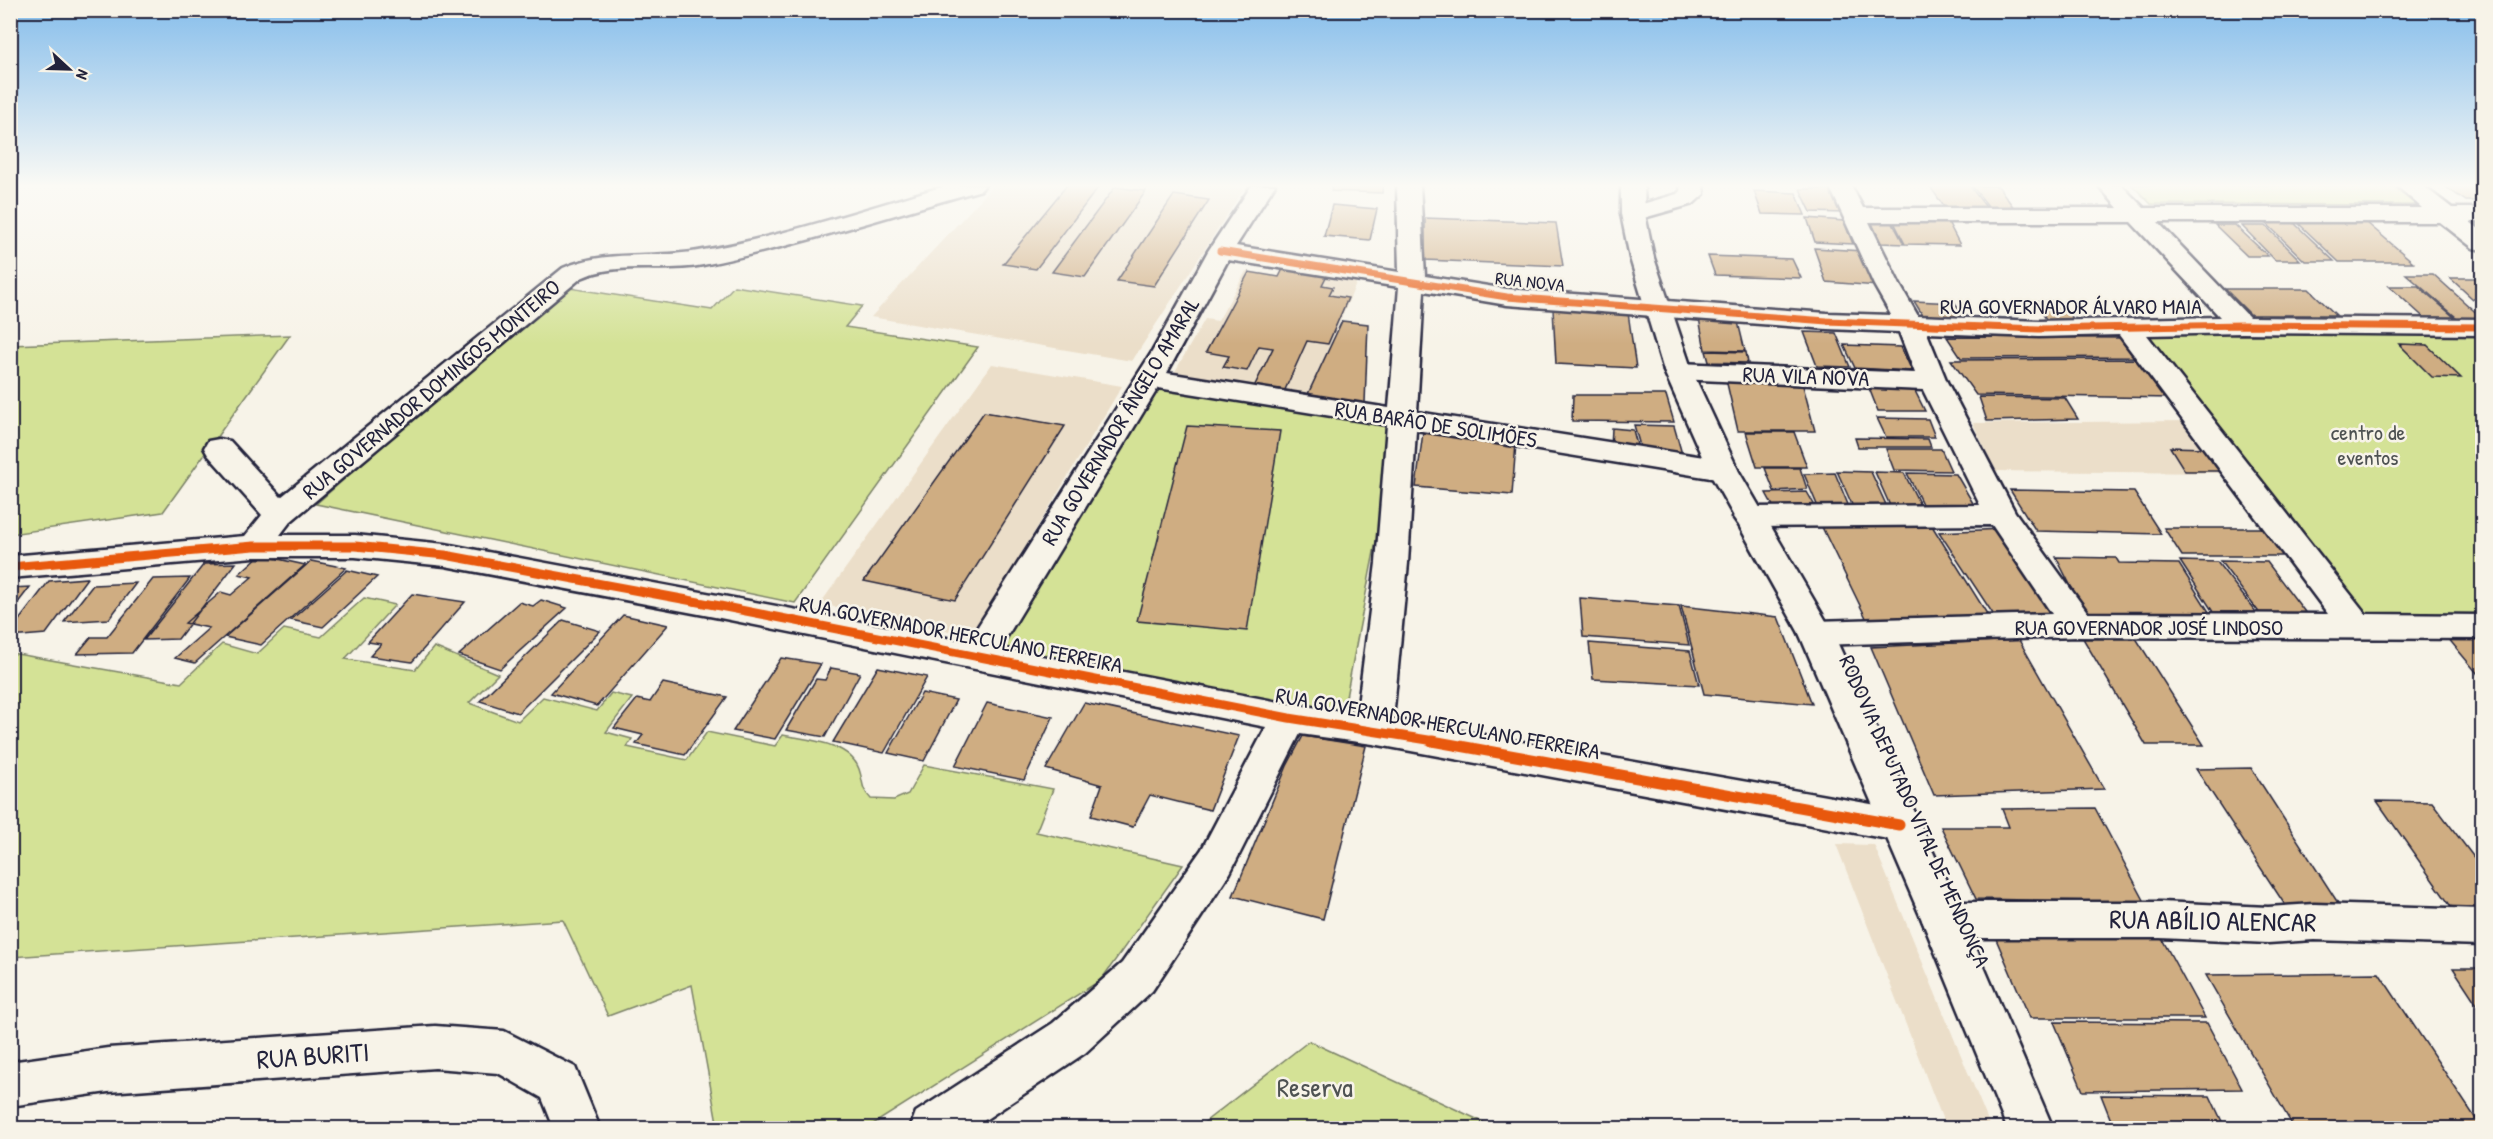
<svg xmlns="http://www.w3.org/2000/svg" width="2493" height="1139" viewBox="0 0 2493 1139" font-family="'Patrick Hand',sans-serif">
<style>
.built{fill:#ebdec9}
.green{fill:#d4e296;stroke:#7b8268;stroke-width:1.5}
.building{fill:#cfad82;stroke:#22223b;stroke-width:1.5}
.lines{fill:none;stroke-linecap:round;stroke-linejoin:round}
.minor-casing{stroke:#22223b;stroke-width:5}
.major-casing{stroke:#22223b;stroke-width:5}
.minor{fill:#f7f3e8;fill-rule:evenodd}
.major{fill:#f7f3e8;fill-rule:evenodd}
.cycleway-far2-casing{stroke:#f7f3e8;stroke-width:10}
.cycleway-far1-casing{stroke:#f7f3e8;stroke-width:13}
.cycleway-casing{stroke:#f7f3e8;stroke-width:15}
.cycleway-far2{stroke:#e8590c;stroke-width:7}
.cycleway-far1{stroke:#e8590c;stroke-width:9}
.cycleway{stroke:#e8590c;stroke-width:11}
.labels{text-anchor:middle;stroke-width:5;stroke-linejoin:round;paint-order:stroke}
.far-street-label{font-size:18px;fill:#22223b;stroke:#f7f3e8}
.street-label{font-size:22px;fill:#22223b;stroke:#f7f3e8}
.park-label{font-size:22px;fill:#4e5252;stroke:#f7f3e8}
.near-street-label{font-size:27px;fill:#22223b;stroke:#f7f3e8}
.near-park-label{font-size:27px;fill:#4e5252;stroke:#f7f3e8}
</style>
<rect width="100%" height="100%" fill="#f7f3e8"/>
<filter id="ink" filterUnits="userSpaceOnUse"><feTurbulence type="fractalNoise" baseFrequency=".0167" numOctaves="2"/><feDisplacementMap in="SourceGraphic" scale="12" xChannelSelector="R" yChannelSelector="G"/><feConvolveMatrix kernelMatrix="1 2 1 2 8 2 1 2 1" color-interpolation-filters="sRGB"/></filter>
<g filter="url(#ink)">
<path class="built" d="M 994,185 L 1217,185 L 1244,189 L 1132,361 L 871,317 Z
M 1284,266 L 1359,277 L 1307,397 L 1173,375 L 1205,319 L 1218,321 L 1246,271 L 1278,276 Z
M 992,364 L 1122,386 L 972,636 L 820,604 Z
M 2189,421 L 2227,473 L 1995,471 L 1973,423 Z
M 1836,844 L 1874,845 L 1991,1128 L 1946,1128 Z"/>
<path class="green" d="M 2132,185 L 2390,185 L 2416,205 L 2151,204 Z
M 734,286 L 862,306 L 845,327 L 978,347 L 795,603 L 316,504 L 563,287 L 712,310 Z
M 2135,327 L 2482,330 L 2482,617 L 2354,616 Z
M 290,335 L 163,512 L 11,534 L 10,345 Z
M 1147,387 L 1398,427 L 1342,718 L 995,652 Z
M 364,598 L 395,605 L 345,659 L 415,670 L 434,647 L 498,674 L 469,703 L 518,721 L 543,697 L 597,711 L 611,693 L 632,698 L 606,732 L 632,739 L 627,747 L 687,760 L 707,732 L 775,746 L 783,735 C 807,740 849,742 859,769 C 864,783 860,787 871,799 L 894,800 L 908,794 L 924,765 L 1053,789 L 1036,832 L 1183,865 L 1101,980 L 867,1128 L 718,1128 L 692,985 L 608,1016 L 563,920 L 11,957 L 11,653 L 181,683 L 222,644 L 257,654 L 284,629 L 321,637 Z
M 1309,1041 L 1496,1128 L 1197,1128 Z"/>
<path class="building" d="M 1067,185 L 1100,185 L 1036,269 L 1003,264 Z
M 1332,185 L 1383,185 L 1382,193 L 1331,191 Z
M 1929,185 L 1969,185 L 1989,211 L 1947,211 Z
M 2443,185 L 2482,185 L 2482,201 L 2466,201 Z
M 1972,186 L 1998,186 L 2017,212 L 1992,211 Z
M 1115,187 L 1146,191 L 1085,277 L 1052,272 Z
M 1800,189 L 1833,189 L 1844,213 L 1811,212 Z
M 1754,191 L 1796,193 L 1805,215 L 1762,214 Z
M 1174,195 L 1209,200 L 1154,286 L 1117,281 Z
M 1332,205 L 1377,209 L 1370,240 L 1324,236 Z
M 1425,218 L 1556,223 L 1563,266 L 1425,260 Z
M 1807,218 L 1844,221 L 1853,244 L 1815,242 Z
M 1871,221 L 1892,222 L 1904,244 L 1881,243 Z
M 1894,222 L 1948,222 L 1960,245 L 1905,244 Z
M 2265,222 L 2293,222 L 2334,261 L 2305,261 Z
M 2297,222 L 2367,223 L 2413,262 L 2339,262 Z
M 2215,225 L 2235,225 L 2268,256 L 2247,256 Z
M 2242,226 L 2266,226 L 2300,260 L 2275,260 Z
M 1814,248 L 1863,251 L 1878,286 L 1826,282 Z
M 1708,256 L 1792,259 L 1801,278 L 1715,275 Z
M 1284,267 L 1328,273 L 1322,285 L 1333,287 L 1329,295 L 1348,298 L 1328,344 L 1307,341 L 1284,392 L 1254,387 L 1273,348 L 1259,346 L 1247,371 L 1223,367 L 1229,356 L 1206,352 L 1249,272 L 1279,277 Z
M 2406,274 L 2433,274 L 2482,318 L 2482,324 L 2463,323 Z
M 2450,278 L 2482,278 L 2482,299 L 2473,299 Z
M 2389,286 L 2418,286 L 2461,323 L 2430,323 Z
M 2225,289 L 2309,289 L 2336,315 L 2251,315 Z
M 1914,301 L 1955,303 L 1964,319 L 1925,319 Z
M 2058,301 L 2076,322 L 2048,322 L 2035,302 Z
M 1553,309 L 1628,313 L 1636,368 L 1556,364 Z
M 1699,318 L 1738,322 L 1745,351 L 1705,350 Z
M 1342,321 L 1368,324 L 1365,403 L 1308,394 Z
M 1804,332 L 1836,333 L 1850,367 L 1817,366 Z
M 1947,337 L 2127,338 L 2143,357 L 1961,358 Z
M 2399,344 L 2427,345 L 2461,378 L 2432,377 Z
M 1844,345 L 1901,347 L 1912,371 L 1855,368 Z
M 1706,351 L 1746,352 L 1748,363 L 1709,362 Z
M 2145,359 L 2173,398 L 1976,395 L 1951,360 Z
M 1725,375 L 1801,378 L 1815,431 L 1738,431 Z
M 1869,388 L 1914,389 L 1925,411 L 1878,411 Z
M 1573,395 L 1666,395 L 1674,422 L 1572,421 Z
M 1979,397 L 2065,398 L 2078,419 L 1987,421 Z
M 984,412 L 1065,426 L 955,600 L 864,581 Z
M 1877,418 L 1928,419 L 1935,437 L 1886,437 Z
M 1634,425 L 1674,426 L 1682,454 L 1642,453 Z
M 1187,426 L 1280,431 L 1247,631 L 1137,621 Z
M 1612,428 L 1633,430 L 1639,452 L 1611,448 Z
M 1423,432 L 1516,443 L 1512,495 L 1416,487 Z
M 1746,432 L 1794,432 L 1807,467 L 1757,467 Z
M 1855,438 L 1928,439 L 1931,447 L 1858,447 Z
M 2170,447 L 2205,448 L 2220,471 L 2185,471 Z
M 1886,449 L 1941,449 L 1951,471 L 1894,470 Z
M 1765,468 L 1800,468 L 1807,489 L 1774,491 Z
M 1837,471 L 1871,472 L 1888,509 L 1854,509 Z
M 1875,472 L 1904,473 L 1922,509 L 1892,510 Z
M 1835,473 L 1849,507 L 1818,507 L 1804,474 Z
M 1907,473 L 1956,474 L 1977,510 L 1925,510 Z
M 2010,490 L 2134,492 L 2161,534 L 2036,531 Z
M 1807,492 L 1819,513 L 1777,513 L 1766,493 Z
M 1929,521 L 1989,617 L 1869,624 L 1820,523 Z
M 2164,528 L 2264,528 L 2285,556 L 2182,556 Z
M 2002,529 L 2062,614 L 1995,617 L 1939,532 Z
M 260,555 L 305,565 L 195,663 L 175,658 L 209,628 L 185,623 L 221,592 L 231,595 L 252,577 L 239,574 Z
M 2056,557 L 2116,558 L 2119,563 L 2179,564 L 2211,615 L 2085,614 Z
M 311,561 L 346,568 L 261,645 L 225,637 Z
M 2180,561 L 2217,562 L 2259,616 L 2215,615 Z
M 2220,561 L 2267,562 L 2308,616 L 2261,615 Z
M 236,563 L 178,639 L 144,640 L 204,564 Z
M 347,570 L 377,577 L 323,627 L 291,620 Z
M 87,578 L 46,634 L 10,637 L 10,632 L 49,581 Z
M 190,578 L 132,653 L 77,654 L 91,637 L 107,637 L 153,579 Z
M 136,583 L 109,619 L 64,622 L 93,585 Z
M 30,587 L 10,613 L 10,588 Z
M 412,594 L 465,602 L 412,662 L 370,656 L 381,644 L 368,642 Z
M 1580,598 L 1679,606 L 1689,645 L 1583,637 Z
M 541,600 L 567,608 L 500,669 L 459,655 L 519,602 L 533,606 Z
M 1681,606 L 1778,617 L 1812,704 L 1704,694 Z
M 623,615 L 668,625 L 597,706 L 551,693 Z
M 563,620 L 600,631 L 518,713 L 480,701 Z
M 2081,635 L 2134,635 L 2204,745 L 2146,745 Z
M 2482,636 L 2482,679 L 2447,637 Z
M 2019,640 L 2104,789 L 1934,795 L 1871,647 Z
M 1589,643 L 1690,651 L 1699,685 L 1593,679 Z
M 781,658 L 821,664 L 775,739 L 733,731 Z
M 878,667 L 927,677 L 884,753 L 833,742 Z
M 831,668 L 860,673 L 825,737 L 786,730 L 816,679 L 825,680 Z
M 663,683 L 727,697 L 685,755 L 636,744 L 643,735 L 614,728 L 637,699 L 650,702 Z
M 922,693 L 956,700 L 924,761 L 888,753 Z
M 987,703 L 1053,717 L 1024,780 L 955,766 Z
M 1084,703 L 1239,736 L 1210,810 L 1150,795 L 1133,827 L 1091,816 L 1102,785 L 1046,769 Z
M 1303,736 L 1366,746 L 1323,919 L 1233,896 L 1287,766 Z
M 2251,768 L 2340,906 L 2285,905 L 2196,769 Z
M 2377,801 L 2432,802 L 2482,868 L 2482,909 L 2452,908 Z
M 2095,808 L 2145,902 L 1976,899 L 1941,827 L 2009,827 L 2002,809 Z
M 1996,939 L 2162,939 L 2205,1018 L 2030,1018 Z
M 2453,968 L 2482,968 L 2482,1012 Z
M 2379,973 L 2482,1128 L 2294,1128 L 2206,975 Z
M 2054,1022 L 2207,1023 L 2242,1089 L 2083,1091 Z
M 2101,1095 L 2210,1096 L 2225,1128 L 2114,1128 Z"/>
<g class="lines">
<g class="minor-casing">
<path id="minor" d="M 949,185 L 985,185 L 981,190 C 889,216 797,246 703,265 C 663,273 619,261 581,278 L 290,522 L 280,535 L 355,535 L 445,544 L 968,642 L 1152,352 L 1208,251 L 1252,185 L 1275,185 L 1236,246 L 1399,272 L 1397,185 L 1420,185 L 1425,276 L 1507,289 L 1827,313 L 1891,315 L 1874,285 L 1829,185 L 1851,185 L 1863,208 L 2118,208 L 2098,185 L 2121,185 L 2144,208 L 2422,208 L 2396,185 L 2422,185 L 2452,208 L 2482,208 L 2482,222 L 2470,222 L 2482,231 L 2482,250 L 2473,248 L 2440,222 L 2158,222 L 2249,317 L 2482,319 L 2482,335 L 2242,333 L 2147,335 L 2366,614 L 2482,615 L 2482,639 L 2078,637 L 1816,645 L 1804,642 L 1799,633 L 1804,624 L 1816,621 L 2052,614 L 1992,525 L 1749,527 L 1738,524 L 1733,517 L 1738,510 L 1749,507 L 1980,505 L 1923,390 L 1678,379 L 1668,377 L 1664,371 L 1668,365 L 1678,363 L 1915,373 L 1899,332 L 1827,329 L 1507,305 L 1424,291 L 1417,412 L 1723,460 L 1734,463 L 1738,470 L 1734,477 L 1723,480 L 1416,430 L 1408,563 L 1393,719 L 1899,809 L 1913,814 L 1919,825 L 1913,836 L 1899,841 L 1373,744 L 1300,734 L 1230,873 L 1152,991 L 1085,1053 L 973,1128 L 910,1128 L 916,1112 L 1053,1023 L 1122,963 L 1202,849 L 1266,727 L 720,618 L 445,566 L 355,557 L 254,557 L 10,578 L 10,556 L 245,536 L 262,515 L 208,455 L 204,448 L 208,441 L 219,439 L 230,441 L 281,497 L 563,268 C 607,249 652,259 698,251 C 783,237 866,208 949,185 ZM 1869,222 L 2131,222 L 2220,317 L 2039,321 L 1918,316 L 1900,285 ZM 1228,260 L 1399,287 L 1389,408 L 1167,373 ZM 1927,333 L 2039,337 L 2119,335 L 2328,614 L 2088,613 L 2015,512 L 1947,382 ZM 1158,388 L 1387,425 L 1376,563 L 1357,713 L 1289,704 L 1000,648 Z
M 1681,185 L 1703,185 L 1704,194 L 1693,204 L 1633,221 L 1625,219 L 1621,214 L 1625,209 L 1677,194 L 1680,191 Z
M 1943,902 L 2160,902 L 2268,907 L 2314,904 L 2482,909 L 2482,945 L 2314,940 L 2268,943 L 2160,938 L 1943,938 L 1928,933 L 1922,920 L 1928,907 Z
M 435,1026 L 504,1031 L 575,1067 L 600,1128 L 554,1128 L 542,1098 L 498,1073 L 435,1068 L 108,1092 L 10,1106 L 10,1062 L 108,1048 Z"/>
</g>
<g class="major-casing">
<path id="major" d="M 1621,185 L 1644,185 L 1645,214 L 1654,258 L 1692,371 L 1738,470 L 1833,633 L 1964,920 L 2053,1128 L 2007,1128 L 1922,920 L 1799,633 L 1708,470 L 1664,371 L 1630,258 L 1621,214 Z"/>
</g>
<use href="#minor" class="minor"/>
<use href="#major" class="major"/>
<g class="cycleway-far2-casing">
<path id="cycleway-far2" d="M 1220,251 L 1507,297 L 1827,321 L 2039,329 L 2242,325 L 2482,327"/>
</g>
<g class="cycleway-far1-casing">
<path id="cycleway-far1" d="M 10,567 L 254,546 L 355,546 L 445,555 L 720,606 L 1289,718 L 1441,742"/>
</g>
<g class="cycleway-casing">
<path id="cycleway" d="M 1432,741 L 1899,825"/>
</g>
<use href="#cycleway-far2" class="cycleway-far2"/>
<use href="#cycleway-far1" class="cycleway-far1"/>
<use href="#cycleway" class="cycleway"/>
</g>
</g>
<linearGradient id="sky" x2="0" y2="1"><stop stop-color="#85bdeb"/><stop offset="0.54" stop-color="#fbfaf5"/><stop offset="1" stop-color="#fbfaf5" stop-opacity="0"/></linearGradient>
<rect width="2493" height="344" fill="url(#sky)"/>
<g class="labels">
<g class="far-street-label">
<text transform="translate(1530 282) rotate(6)" y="6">RUA NOVA</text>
</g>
<g class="street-label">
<text x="2071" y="314">RUA GOVERNADOR ÁLVARO MAIA</text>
<text transform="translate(1806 376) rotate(2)" y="8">RUA VILA NOVA</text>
<text transform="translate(431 389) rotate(-40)" y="8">RUA GOVERNADOR DOMINGOS MONTEIRO</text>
<text transform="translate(1120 421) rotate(-59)" y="8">RUA GOVERNADOR ÂNGELO AMARAL</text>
<text transform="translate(1436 424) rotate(9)" y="8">RUA BARÃO DE SOLIMÕES</text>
<text x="2149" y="635">RUA GOVERNADOR JOSÉ LINDOSO</text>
<text transform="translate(961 634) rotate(11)" y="8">RUA GOVERNADOR HERCULANO FERREIRA</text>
<text transform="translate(1438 723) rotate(10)" y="8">RUA GOVERNADOR HERCULANO FERREIRA</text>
<text transform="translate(1915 811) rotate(66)" y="8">RODOVIA DEPUTADO VITAL DE MENDONÇA</text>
</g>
<g class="park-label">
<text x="2368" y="440">centro de<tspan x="2368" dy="25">eventos</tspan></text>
</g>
<g class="near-street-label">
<text transform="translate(2213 921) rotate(1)" y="9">RUA ABÍLIO ALENCAR</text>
<text transform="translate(313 1056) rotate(-4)" y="9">RUA BURITI</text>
</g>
<g class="near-park-label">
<text x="1315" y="1097">Reserva</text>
</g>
</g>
<rect width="2493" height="1139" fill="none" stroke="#f7f3e8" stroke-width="36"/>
<rect x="18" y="18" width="2457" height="1103" fill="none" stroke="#22223b" stroke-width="2" filter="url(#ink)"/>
<g transform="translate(69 69) rotate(112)" stroke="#f7f3e8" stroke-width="4.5" paint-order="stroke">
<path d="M0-4.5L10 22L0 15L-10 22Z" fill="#22223b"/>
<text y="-9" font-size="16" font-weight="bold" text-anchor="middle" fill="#22223b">N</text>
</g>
</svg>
